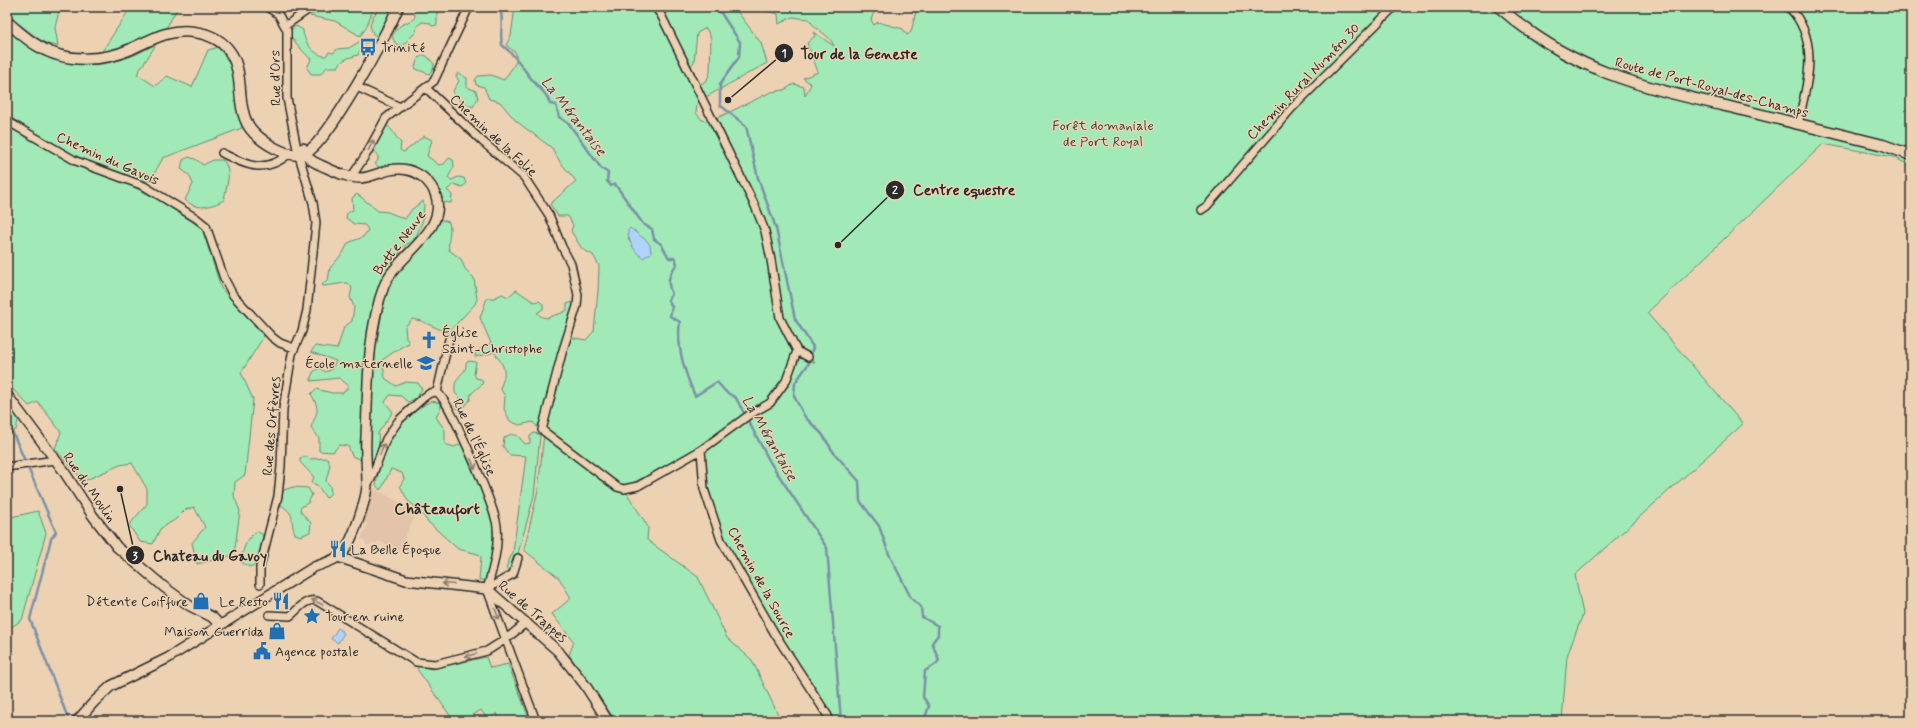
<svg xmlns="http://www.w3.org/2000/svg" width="1918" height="728" viewBox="0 0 1918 728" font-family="Mynerve,sans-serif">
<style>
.built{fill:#e3c3a9}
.green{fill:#a1e9b7;stroke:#668a71;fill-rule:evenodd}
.water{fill:#b0d4f9;stroke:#7b90a7}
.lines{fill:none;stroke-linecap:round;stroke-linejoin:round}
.stream{stroke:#7b90a7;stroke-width:2.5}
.minor-casing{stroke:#2b2b2b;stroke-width:10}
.tertiary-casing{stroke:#2b2b2b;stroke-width:12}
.secondary-casing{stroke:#2b2b2b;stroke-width:13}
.minor{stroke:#ecd2b3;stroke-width:7}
.tertiary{stroke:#ecd2b3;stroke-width:9}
.secondary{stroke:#ecd2b3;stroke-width:10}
.oneway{stroke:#8c7e6f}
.labels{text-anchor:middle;stroke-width:3;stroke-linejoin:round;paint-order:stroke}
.poi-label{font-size:14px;fill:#2b2b2b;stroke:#ecd2b3;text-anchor:start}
.street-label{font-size:14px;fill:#2b2b2b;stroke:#ecd2b3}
.park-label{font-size:14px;fill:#3d4840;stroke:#ecd2b3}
.water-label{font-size:15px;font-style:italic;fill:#3f444a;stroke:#ecd2b3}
.quarter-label{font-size:16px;font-weight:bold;fill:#2b2b2b;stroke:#ecd2b3}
.leader{fill:none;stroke:#2b2b2b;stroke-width:1.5}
.callout-dot{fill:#2b2b2b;stroke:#ecd2b3;stroke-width:1.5}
.mark-label{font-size:12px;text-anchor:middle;font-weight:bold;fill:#fff}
.callout-label{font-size:15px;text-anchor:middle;font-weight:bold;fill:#2b2b2b;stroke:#ecd2b3;stroke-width:3;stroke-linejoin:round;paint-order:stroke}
</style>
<rect width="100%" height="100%" fill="#ecd2b3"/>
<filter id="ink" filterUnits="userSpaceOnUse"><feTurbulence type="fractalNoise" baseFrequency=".025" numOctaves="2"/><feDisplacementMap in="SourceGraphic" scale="8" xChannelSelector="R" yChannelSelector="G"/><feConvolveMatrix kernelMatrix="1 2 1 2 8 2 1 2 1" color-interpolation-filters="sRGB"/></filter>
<g filter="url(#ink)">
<path class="built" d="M 373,488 L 417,512 L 398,551 L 380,541 L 366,546 L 365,541 L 361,539 L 368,524 L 361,521 Z"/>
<path class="green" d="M 7,7 L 53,7 L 59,11 L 55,27 L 58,46 L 46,44 L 7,15 Z
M 131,7 L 178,7 L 165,30 L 112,51 L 101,53 Z
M 327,7 L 374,7 L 366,28 L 360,36 L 335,21 L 310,16 Z
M 381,7 L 392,7 L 387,21 L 382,25 L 383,31 L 380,38 L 373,34 L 370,26 L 373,16 Z
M 414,7 L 437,7 L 437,25 L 432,26 L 430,23 L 422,22 L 417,26 L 416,32 L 402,46 L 396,44 L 392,37 C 396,28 400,24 410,22 L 415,17 Z
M 515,7 L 653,7 L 701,100 L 697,103 L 696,113 L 702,120 L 712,122 L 761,225 L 778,318 L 794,352 L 783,381 L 768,401 L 699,448 L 625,487 L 619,485 L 544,430 L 569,337 L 586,340 L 594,331 L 598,291 L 599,266 L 593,255 L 582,249 L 571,231 L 573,225 L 568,216 L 558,216 L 550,204 L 576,181 L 560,162 L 552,148 L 516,121 L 500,102 L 489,99 L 484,87 L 476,85 L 475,80 L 478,76 L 491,75 L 504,80 L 516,62 L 516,53 L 506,45 L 511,36 ZM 634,230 L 651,250 L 648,255 L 643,257 L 639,255 L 628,239 Z
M 659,7 L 734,7 L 761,43 L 767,63 L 704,98 L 698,86 L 707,80 L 710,72 L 711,38 L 706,28 L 697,33 L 694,62 L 690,67 L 666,16 Z
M 757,7 L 876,7 L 871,20 L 874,25 L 878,22 L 903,29 L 907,35 L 911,32 L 917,7 L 1779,7 L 1793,18 L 1802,7 L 1911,7 L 1911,166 L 1893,157 L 1823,144 L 1647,313 L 1743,424 L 1575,575 L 1583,614 L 1567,656 L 1562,721 L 825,721 L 831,717 L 758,600 L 724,541 L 707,483 L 701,454 L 744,422 L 771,405 L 798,354 L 815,363 L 791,338 L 780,310 L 767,232 L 715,119 L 771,92 L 784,90 L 794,84 L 804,87 L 805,96 L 811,84 L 803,78 L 818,72 L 807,43 L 815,36 L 813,32 L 834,46 C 830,34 815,31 809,19 L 792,17 L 779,24 L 778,14 C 771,11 763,12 757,7 Z
M 296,26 L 303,30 C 303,41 314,56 326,56 L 329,52 L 334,53 L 337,49 L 349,48 L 364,39 L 368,42 L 362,46 L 358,55 C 349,58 343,58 338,67 L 327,67 L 321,74 L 311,74 L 307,68 L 311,59 C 307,57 289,35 288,32 Z
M 7,28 C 15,35 22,43 31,48 C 60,66 97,68 129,57 C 139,54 148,48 157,43 L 137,74 L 155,86 L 167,76 L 192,87 L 208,50 L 219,47 L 232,68 L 242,128 L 163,158 L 150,181 L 140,180 L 73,155 L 7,117 Z
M 424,55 L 428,57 L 434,64 L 433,69 L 429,74 L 416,69 L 415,67 L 418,58 Z
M 458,73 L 467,78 L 467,87 L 476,91 L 478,98 L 473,107 C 466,103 455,100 453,91 L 459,81 L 456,76 Z
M 386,125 C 393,129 395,137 401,143 L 400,150 L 404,152 L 424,136 L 432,140 L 427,156 L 439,165 L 444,164 L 449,158 L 453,160 L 454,166 L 448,178 L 452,180 L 458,177 L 464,178 L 466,184 L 462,187 L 454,184 L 447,190 L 452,195 L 451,203 L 441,202 L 425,176 L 383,170 L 375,164 L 378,160 L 378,155 L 374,150 L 375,139 Z
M 7,126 L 74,164 L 128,184 L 157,199 L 202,228 L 221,288 L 264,336 L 241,373 L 253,399 L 245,475 L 235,482 L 234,496 L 240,511 L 234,555 L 197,564 L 192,543 L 205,527 L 194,507 L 185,510 L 176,519 L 160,529 L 153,544 L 140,542 L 129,525 L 147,504 L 147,489 L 132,463 L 120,465 L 84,481 L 55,449 L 61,432 L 38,402 L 29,406 L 7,383 Z
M 189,157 L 197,160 L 203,165 L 213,160 L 223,160 C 233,172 226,186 224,200 C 211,207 197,211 185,200 L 193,184 L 189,175 L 181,169 L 183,160 Z
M 357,194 L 378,211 L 388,212 L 405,219 L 412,209 L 423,201 L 424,205 L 423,220 L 416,237 L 401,249 L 395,263 L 364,364 L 367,371 L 363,433 L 360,442 L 361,460 L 352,456 L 348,446 L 339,445 L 333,452 L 319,451 L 319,438 L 311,427 C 318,411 320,409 311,394 L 316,389 L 332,393 L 343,393 L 349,386 L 339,378 L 311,381 L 311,377 L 314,371 L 320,368 L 325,372 L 331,370 L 336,361 L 311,352 L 315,346 L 337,349 L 344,327 L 352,321 L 354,307 L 350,297 L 352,288 L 348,283 C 339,283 331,286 322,286 L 323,283 L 328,281 L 330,268 L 343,253 L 348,243 L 363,237 L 368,230 L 365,225 L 354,224 L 346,218 L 347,213 L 353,210 L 352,198 Z
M 442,220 L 449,222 C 452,233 447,240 449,250 L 461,259 L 465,269 L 474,278 L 477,299 L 475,304 L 448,333 L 421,321 L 412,319 L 405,327 L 406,337 L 409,343 C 398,348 392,354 382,360 L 385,378 L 396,386 L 406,382 L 418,383 L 422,389 L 416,398 L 408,402 L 401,396 L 390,395 L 385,402 L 393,412 L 378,433 L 379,446 L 374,461 L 370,462 L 371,409 L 375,351 L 386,291 L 394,274 Z
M 516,290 L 534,302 L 539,301 L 543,304 L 543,309 L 537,313 L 542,317 L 548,318 C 555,314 560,315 567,310 L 567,304 L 573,302 L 576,306 L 542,417 L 537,427 L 533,422 L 519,425 L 510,421 L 504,409 L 505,396 L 500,388 C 508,371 504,366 494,352 L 475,357 L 476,352 L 491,343 L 480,318 L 487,298 L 494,298 L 502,294 L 508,297 Z
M 469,361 L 476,362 L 474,374 L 476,378 L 481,379 L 483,383 L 471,394 L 470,400 L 461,410 L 456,408 L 456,404 L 461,399 L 455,393 C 455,389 454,384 457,380 C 460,373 467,372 466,363 Z
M 7,401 L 19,415 L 16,430 L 7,434 Z
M 432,401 L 440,403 L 441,407 L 436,417 L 445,430 L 445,444 L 454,447 L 461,444 L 492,516 L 494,545 L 492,562 L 486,580 L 479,580 L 481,557 L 478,554 L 458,549 L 428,522 L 418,509 L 408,501 L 400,486 L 404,479 L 402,473 L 391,469 L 383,486 L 380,490 L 376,485 C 381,451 399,415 432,401 Z
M 534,433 L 539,434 L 540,436 L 534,496 L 514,568 L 511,571 L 508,570 L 506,567 L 513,552 L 526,456 L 509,455 L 503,446 L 504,438 L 511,434 L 518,436 L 525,444 L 530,443 L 530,436 Z
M 544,433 L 625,490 L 648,527 L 647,540 L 698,577 L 727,638 L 752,660 L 781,721 L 616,721 L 569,655 L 574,642 L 552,614 L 571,598 L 559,578 L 524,550 L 538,490 Z
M 306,456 L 310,459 L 327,458 L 330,465 L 326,481 L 330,486 L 331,493 L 326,498 L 317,485 L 311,483 L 314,477 L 300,462 L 300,458 Z
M 293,487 L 308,488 L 312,495 L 308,503 L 301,507 L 300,511 L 311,523 L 310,532 L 301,536 L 295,534 C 289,517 297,516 281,505 L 280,499 L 284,490 Z
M 38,511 L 46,533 L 22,620 L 7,630 L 7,518 Z
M 257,531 L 263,535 L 258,563 L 250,567 L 242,563 C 241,551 247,537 257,531 Z
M 486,657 L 490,668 L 508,664 L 530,721 L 497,721 L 499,719 L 497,713 L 488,720 L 481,710 L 464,721 L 454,721 L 417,669 L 419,666 L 432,669 Z"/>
<path class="water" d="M 630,228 L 647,241 L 650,245 L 651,253 L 643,258 C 634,252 628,241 628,230 Z
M 338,628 L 344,633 L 338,643 L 331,639 Z"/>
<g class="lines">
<path class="stream" d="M 499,7 C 505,17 499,33 502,45 C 518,57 521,67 534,82 C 541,90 547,93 550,104 L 556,105 L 559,117 L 569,124 L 601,168 L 608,173 L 607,181 L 611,186 L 615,184 L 643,224 L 652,229 L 654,239 L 661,244 L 669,258 L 675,258 L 677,264 C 669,274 666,283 672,294 L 668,300 L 672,307 L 670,316 L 680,322 C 676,347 685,373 695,396 L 717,382 L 726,392 L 736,398 L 770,462 L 827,548 L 841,721
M 717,7 L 740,42 L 739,57 L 720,84 L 720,105 L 746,126 L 758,178 L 776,228 L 795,319 L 813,347 L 809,363 L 795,383 L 794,396 L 805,417 L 822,434 L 834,453 L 859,481 L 860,501 L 879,526 L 889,554 L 911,598 L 921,607 L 922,617 L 938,626 L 938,635 L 932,643 L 939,660 L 936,664 L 925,671 L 923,697 L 929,706 L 924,721
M 7,425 L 12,431 L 56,532 L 51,539 L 30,619 L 69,721"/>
<g class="minor-casing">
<path id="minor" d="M 655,7 L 661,15 L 755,206 L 765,231 L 771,260 L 780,318 L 797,351 L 808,357
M 1789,7 C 1821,41 1807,83 1798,124
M 285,26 L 312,7
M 355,86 L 400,107
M 426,88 L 483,142 L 524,177 L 549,215 L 562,247 L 571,264 L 578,295 L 577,306 L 562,353 L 542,430 L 617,487 L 624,489 L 638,486 L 701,450 L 749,415 L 770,403 L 786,381 L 797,351
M 7,121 L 76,161 L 144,186 L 196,218 L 206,226 L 224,278 L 233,295 L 272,337 L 280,343 L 294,348
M 222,153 C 247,166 265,174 289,154
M 349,177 L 354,173 L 367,153 L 386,118 L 434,81 L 469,7
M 1201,210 L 1207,206 L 1292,108 L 1394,7
M 437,392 C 450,401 495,508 497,526 C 499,548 493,568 487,589
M 437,392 L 449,339
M 701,450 L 704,489 L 721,540 L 775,634 L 828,716
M 7,467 L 55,460
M 367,484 L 371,479 L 386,439 L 399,420 L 423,398 L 430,393 L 437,392
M 260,584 L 260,567 L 278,496 L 281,466 L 283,409 L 292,354 L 302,331 L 307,310 L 316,223 L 313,203 L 297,149 L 287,98 L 287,30 L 278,14 L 267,7
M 487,589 L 536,721
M 487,589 L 513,574 L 518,558
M 269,615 L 290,616 C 298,610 305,598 317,601 L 416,662 L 435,664 L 487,651 L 506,639 L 527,622"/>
</g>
<g class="tertiary-casing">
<path id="tertiary" d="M 7,395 L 63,470 L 93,516 L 117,547 L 164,587 L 190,606 L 212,617 L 220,625
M 338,557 L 406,580 L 487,589 L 558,651 L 585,685 L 608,721
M 77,721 L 94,702 L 111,686 L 168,658 L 314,567 C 324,563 336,561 343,552 C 352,543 367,498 367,484 C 367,468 365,453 366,436 C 368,388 367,331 384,286 C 396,255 450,231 435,193 C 427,175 409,166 390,170 C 380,172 372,177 361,178 C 349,178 338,173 327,168 C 314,162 308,161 303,148"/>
</g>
<g class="secondary-casing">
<path id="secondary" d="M 1499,7 C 1571,71 1639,86 1730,107 C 1781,120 1832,132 1883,145 L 1911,155
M 7,22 C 17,30 27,40 38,46 C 65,63 103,62 131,49 C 152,39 171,28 194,32 C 209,34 224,41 232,55 C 244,76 236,104 248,125 C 257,140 290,162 307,152 C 328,141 388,33 398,7"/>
</g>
<use href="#minor" class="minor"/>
<use href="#tertiary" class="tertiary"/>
<use href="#secondary" class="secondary"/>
</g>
<defs><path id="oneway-shaft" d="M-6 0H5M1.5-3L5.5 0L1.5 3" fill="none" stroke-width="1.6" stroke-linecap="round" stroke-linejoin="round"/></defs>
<g class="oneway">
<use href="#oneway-shaft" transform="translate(371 145) rotate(-63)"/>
<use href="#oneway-shaft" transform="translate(382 449) rotate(-70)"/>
<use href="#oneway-shaft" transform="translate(473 464) rotate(66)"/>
<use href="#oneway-shaft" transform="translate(448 584) rotate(-175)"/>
<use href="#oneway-shaft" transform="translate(317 602) rotate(-156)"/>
<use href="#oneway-shaft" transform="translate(497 614) rotate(69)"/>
<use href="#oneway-shaft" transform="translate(471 655) rotate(166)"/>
</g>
</g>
<defs>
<g id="bus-bare" transform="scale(1.38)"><path d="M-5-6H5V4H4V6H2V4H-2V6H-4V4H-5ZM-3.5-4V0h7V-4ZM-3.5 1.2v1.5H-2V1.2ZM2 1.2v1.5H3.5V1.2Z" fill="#1f6fb2" stroke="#ecd2b3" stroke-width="2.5" paint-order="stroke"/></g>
<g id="church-bare" transform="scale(1.38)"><path d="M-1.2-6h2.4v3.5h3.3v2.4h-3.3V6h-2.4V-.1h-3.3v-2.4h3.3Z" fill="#1f6fb2" stroke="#ecd2b3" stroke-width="2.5" paint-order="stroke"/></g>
<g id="school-bare" transform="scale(1.38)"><path d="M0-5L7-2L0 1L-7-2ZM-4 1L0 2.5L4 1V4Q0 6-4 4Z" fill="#1f6fb2" stroke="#ecd2b3" stroke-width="2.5" paint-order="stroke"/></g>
<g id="restaurant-bare" transform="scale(1.38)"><path d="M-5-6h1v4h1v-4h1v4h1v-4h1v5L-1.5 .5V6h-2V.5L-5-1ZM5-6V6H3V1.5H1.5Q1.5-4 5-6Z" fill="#1f6fb2" stroke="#ecd2b3" stroke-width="2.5" paint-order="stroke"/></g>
<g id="shop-bare" transform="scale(1.38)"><path d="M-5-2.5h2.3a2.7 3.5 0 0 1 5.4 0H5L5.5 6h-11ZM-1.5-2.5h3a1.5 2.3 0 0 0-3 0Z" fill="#1f6fb2" stroke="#ecd2b3" stroke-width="2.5" paint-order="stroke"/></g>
<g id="sight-bare" transform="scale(1.38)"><path d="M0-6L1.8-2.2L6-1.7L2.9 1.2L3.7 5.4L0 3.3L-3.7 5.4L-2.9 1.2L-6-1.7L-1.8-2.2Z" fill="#1f6fb2" stroke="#ecd2b3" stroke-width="2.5" paint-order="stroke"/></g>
<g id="civic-bare" transform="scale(1.38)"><path d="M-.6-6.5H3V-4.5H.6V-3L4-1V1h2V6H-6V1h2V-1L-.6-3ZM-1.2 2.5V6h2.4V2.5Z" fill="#1f6fb2" stroke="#ecd2b3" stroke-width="2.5" paint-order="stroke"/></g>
</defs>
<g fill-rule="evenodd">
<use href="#bus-bare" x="368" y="47"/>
<use href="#church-bare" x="429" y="340"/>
<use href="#school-bare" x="426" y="363"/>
<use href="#restaurant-bare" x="338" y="549"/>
<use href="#shop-bare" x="201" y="601"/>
<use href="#restaurant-bare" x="281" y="601"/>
<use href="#sight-bare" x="312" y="616"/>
<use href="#shop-bare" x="277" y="631"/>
<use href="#civic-bare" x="262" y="651"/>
</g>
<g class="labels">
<g class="poi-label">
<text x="381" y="52">Trinité</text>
<text x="442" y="337">Église<tspan x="442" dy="16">Saint-Christophe</tspan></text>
<text x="413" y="368" text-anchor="end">École maternelle</text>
<text x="351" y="554">La Belle Époque</text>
<text x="188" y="606" text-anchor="end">Détente Coiffure</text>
<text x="268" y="606" text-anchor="end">Le Resto</text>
<text x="325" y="621">Tour en ruine</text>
<text x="264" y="636" text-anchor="end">Maison Guerrida</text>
<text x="275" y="656">Agence postale</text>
</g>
<g class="street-label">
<text transform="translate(275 78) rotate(-91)" y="5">Rue d'Ors</text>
<text transform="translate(1303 81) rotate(-46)" y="5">Chemin Rural Numéro 30</text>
<text transform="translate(1712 87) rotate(15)" y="5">Route de Port-Royal-des-Champs</text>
<text transform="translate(494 135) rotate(43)" y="5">Chemin de la Folie</text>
<text transform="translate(108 158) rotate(24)" y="5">Chemin du Gavois</text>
<text transform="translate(399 242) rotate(-53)" y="5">Butte Neuve</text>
<text transform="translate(271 426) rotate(-85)" y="5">Rue des Orfèvres</text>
<text transform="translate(475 437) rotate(65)" y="5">Rue de l'Église</text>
<text transform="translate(90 487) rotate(55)" y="5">Rue du Moulin</text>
<text transform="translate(762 582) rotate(61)" y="5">Chemin de la Source</text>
<text transform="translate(533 611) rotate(41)" y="5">Rue de Trappes</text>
</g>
<g class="park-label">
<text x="1103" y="130">Forêt domaniale<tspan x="1103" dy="16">de Port Royal</tspan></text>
</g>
<g class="water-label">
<text transform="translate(574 116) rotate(52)" y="5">La Mérantaise</text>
<text transform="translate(770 438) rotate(60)" y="5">La Mérantaise</text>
</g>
<g class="quarter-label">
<text x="437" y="514">Châteaufort</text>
</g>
</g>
<path class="leader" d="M728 100L784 53M838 245L895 190M120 489L135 555"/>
<g class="callout-dot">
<circle cx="728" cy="100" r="4"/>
<circle cx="838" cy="245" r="4"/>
<circle cx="120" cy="489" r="4"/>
<circle cx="784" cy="53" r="10"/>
<circle cx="895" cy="190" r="10"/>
<circle cx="135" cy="555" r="10"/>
</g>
<g class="mark-label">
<text x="784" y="57">1</text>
<text x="895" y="194">2</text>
<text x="135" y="560">3</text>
</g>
<g class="callout-label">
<text x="859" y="59">Tour de la Geneste</text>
<text x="964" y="195">Centre equestre</text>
<text x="210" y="561">Chateau du Gavoy</text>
</g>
<rect width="1918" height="728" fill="none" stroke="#ecd2b3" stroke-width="24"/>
<rect x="12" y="12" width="1894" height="704" fill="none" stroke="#2b2b2b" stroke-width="1.5" filter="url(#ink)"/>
</svg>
